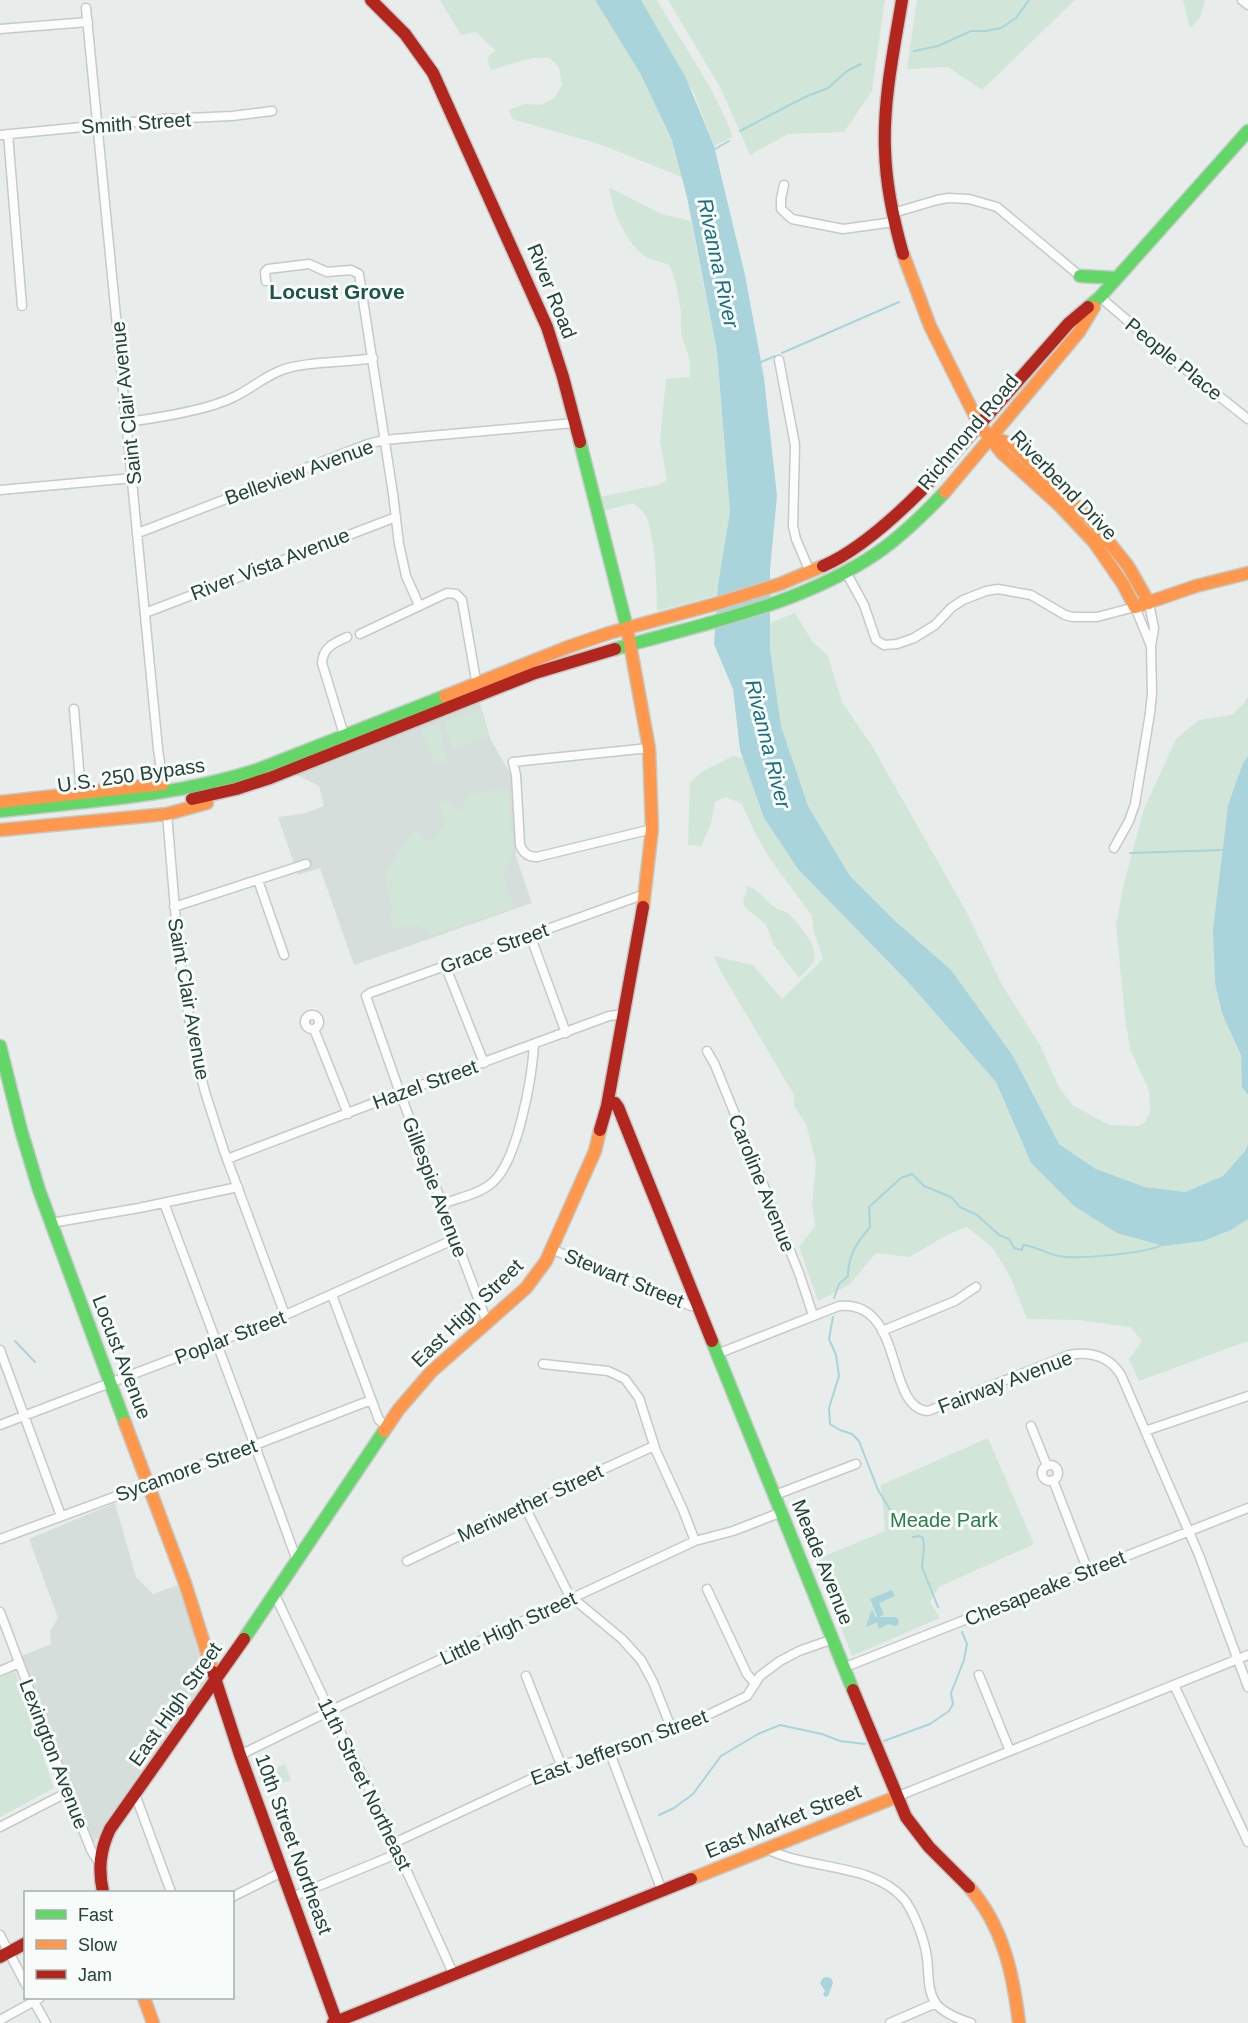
<svg xmlns="http://www.w3.org/2000/svg" width="1248" height="2023" viewBox="0 0 1248 2023" font-family="Helvetica,sans-serif">
<style>
.built{fill:#d6dedb}
.green{fill:#d1e6d8}
.water{fill:#a9d4db}
.lines{fill:none;stroke-linecap:round;stroke-linejoin:round}
.stream{stroke:#a9d4db;stroke-width:2}
.street-casing{stroke:#c5cac8;stroke-width:11}
.fast-casing{stroke:#c3cbc8;stroke-width:15}
.slow-casing{stroke:#c3cbc8;stroke-width:15}
.jam-casing{stroke:#c3cbc8;stroke-width:15}
.street{stroke:#fcfcfc;stroke-width:8}
.fast{stroke:#63d668;stroke-width:12}
.slow{stroke:#ff974d;stroke-width:12}
.jam{stroke:#b3261e;stroke-width:12}
.labels{text-anchor:middle;stroke-width:6;stroke-linejoin:round;paint-order:stroke}
.street-label{font-size:20px;fill:#24423a;stroke:#f7fbf9}
.park-label{font-size:20px;fill:#2d7a4b;stroke:#f7fbf9}
.water-label{font-size:21px;font-style:italic;fill:#1c6f80;stroke:#f7fbf9}
.neighbourhood-label{font-size:21px;font-weight:bold;fill:#1f5548;stroke:#f7fbf9}
</style>
<rect width="100%" height="100%" fill="#e8edeb"/>
<path class="built" d="M 479,700 L 490,738 L 511,775 L 516,857 L 532,903 L 354,965 L 320,868 L 298,875 L 278,817 L 302,814 L 324,806 L 319,786 L 297,775 Z
M 115,1503 L 136,1577 L 153,1594 L 178,1585 L 210,1674 L 94,1843 L 22,1656 L 51,1644 L 50,1631 L 58,1618 L 29,1539 Z"/>
<path class="green" d="M 440,0 L 595,0 L 640,73 L 672,140 L 682,177 L 599,144 L 512,119 L 509,110 L 525,104 L 541,105 L 554,98 L 562,85 L 559,68 L 550,58 L 532,58 L 491,70 L 487,58 L 495,50 L 476,32 L 461,35 Z
M 640,0 L 657,0 C 683,46 715,87 733,137 L 714,146 L 694,93 L 656,30 Z
M 668,0 L 885,0 L 872,91 L 844,132 L 788,134 L 750,155 L 721,89 Z
M 917,0 L 1075,0 L 982,90 L 948,67 L 907,69 Z
M 1183,0 L 1205,0 L 1200,18 L 1190,28 Z
M 609,187 L 661,214 L 691,221 L 717,351 L 730,512 L 717,595 L 657,611 C 657,591 655,527 644,513 C 641,509 636,506 633,503 L 603,511 L 599,497 L 658,485 L 667,480 L 660,441 L 666,379 L 690,377 L 690,361 L 681,333 L 681,313 L 677,288 L 670,265 C 662,262 650,260 643,255 C 623,238 613,211 609,187 Z
M 795,613 L 812,641 L 828,656 L 842,702 L 872,746 L 966,911 L 1002,985 L 1040,1045 L 1060,1089 L 1074,1106 L 1109,1125 L 1137,1126 L 1145,1122 L 1150,1112 L 1149,1091 L 1130,1049 L 1125,1017 L 1116,925 L 1124,883 L 1144,809 L 1176,739 L 1199,720 L 1232,715 L 1244,703 L 1248,696 L 1248,756 L 1243,763 L 1228,805 L 1221,862 L 1223,1016 L 1241,1055 L 1242,1087 L 1248,1095 L 1248,1144 L 1245,1151 L 1223,1176 L 1185,1192 L 1145,1187 L 1096,1169 L 1059,1144 L 1013,1056 L 894,920 L 850,876 L 808,806 L 781,726 L 770,649 L 770,623 Z
M 481,710 L 488,737 L 452,748 L 444,721 Z
M 439,722 L 446,761 L 435,763 L 421,730 Z
M 733,756 L 743,758 L 764,818 L 798,869 L 908,982 L 996,1082 L 1031,1163 L 1074,1206 L 1164,1246 L 1203,1240 L 1231,1230 L 1248,1219 L 1248,1341 L 1139,1381 L 1129,1359 L 1142,1341 L 1130,1327 L 1078,1320 L 1027,1319 L 1010,1276 L 992,1247 L 967,1227 L 947,1235 L 909,1257 L 876,1253 L 849,1285 L 818,1301 L 799,1247 L 815,1226 L 812,1204 L 816,1162 L 806,1124 L 794,1106 L 794,1095 L 720,970 L 714,956 L 753,965 L 782,999 L 823,959 L 813,929 L 812,916 L 768,856 L 754,831 L 742,804 L 726,797 L 715,802 L 711,824 L 701,846 L 688,845 L 690,782 L 703,771 Z
M 508,789 L 513,852 L 502,874 L 514,907 L 432,935 L 417,925 L 416,920 L 416,925 L 393,929 L 390,911 L 413,907 L 392,910 L 385,874 L 413,830 L 431,842 L 443,825 L 462,808 L 470,794 Z
M 445,801 L 459,810 L 444,821 L 440,804 Z
M 746,886 C 760,889 766,902 777,909 C 779,910 783,910 786,912 C 795,917 815,944 815,955 C 815,964 805,972 799,978 L 774,945 L 766,925 L 745,907 L 743,901 L 747,891 Z
M 988,1438 L 1034,1544 L 939,1587 L 930,1602 L 940,1618 L 852,1656 L 815,1560 L 885,1531 L 881,1485 Z
M 15,1671 L 54,1788 L 0,1817 L 0,1677 Z
M 285,1764 L 291,1780 L 264,1790 L 258,1775 Z"/>
<path class="water" d="M 595,0 L 641,0 L 686,78 L 714,146 L 745,275 L 764,378 L 777,496 L 770,570 L 770,649 L 781,726 L 808,806 L 850,876 L 894,920 L 951,970 L 1013,1056 L 1059,1144 L 1096,1169 L 1145,1187 L 1185,1192 L 1223,1176 L 1245,1151 L 1248,1144 L 1248,1219 L 1231,1230 L 1203,1241 L 1164,1246 L 1117,1233 L 1074,1206 L 1031,1163 L 996,1082 L 908,982 L 798,869 L 764,818 L 740,750 L 733,689 L 714,644 L 718,585 L 730,512 L 717,351 L 687,197 L 672,140 L 640,73 Z
M 1248,756 L 1248,1095 L 1242,1087 L 1241,1055 L 1223,1016 L 1215,983 L 1213,930 L 1228,805 L 1243,763 Z
M 892,1590 L 895,1596 L 879,1603 L 884,1614 L 879,1617 L 896,1617 L 899,1620 L 898,1625 L 895,1626 L 888,1624 L 879,1629 L 877,1622 L 866,1627 L 872,1609 L 875,1617 L 877,1616 L 870,1599 Z
M 827,1977 L 831,1978 L 833,1983 L 828,1996 L 825,1997 L 823,1994 L 825,1991 L 820,1983 L 823,1978 Z"/>
<g class="lines">
<path class="stream" d="M 914,51 L 938,46 L 971,31 L 986,31 L 1001,28 L 1016,18 L 1029,0
M 740,131 L 805,97 L 828,88 L 847,71 L 861,64
M 713,150 L 729,141
M 782,353 L 899,302
M 761,362 L 775,356
M 1130,853 L 1223,850
M 834,1298 L 839,1284 L 848,1276 C 848,1256 857,1242 870,1227 L 869,1207 L 901,1178 L 912,1174 L 924,1186 L 951,1197 L 960,1207 L 977,1215 L 999,1235 L 1009,1239 L 1014,1248 L 1022,1250 L 1023,1245 C 1036,1246 1047,1254 1059,1256 C 1077,1260 1149,1253 1164,1244
M 833,1317 L 829,1339 L 836,1355 L 839,1376 L 829,1408 L 830,1424 L 840,1430 L 852,1434 L 859,1441 L 878,1490 L 899,1524
M 15,1341 L 35,1362
M 913,1537 L 919,1536 L 923,1538 L 924,1548 L 922,1567 L 938,1607
M 884,1741 L 930,1724 L 949,1711 L 953,1704 L 951,1693 L 964,1660 L 967,1644 L 962,1632
M 659,1815 L 674,1808 L 693,1794 L 721,1756 L 758,1734 L 780,1725 L 822,1734 L 840,1741 L 865,1744"/>
<g class="street-casing">
<path id="street" d="M 1242,0 L 1248,5
M 86,8 L 158,749 L 163,784
M 0,29 L 88,22
M 8,134 L 22,306
M 0,135 L 165,119 L 232,116 L 272,111
M 784,185 L 781,198 L 781,209 L 792,219 L 843,229 L 894,222
M 893,213 L 937,200 L 948,198 L 969,199 L 997,207 L 1080,276
M 266,281 L 265,272 L 268,269 L 309,264 L 327,272 L 351,270 L 359,274 L 393,494 L 399,544 L 406,576 L 419,605
M 1100,297 L 1171,358 L 1248,419
M 779,360 L 795,445 L 793,526 L 796,539 L 810,572
M 127,422 C 157,418 208,410 234,397 C 251,389 265,376 282,370 C 307,361 345,363 373,358
M 0,490 L 133,478
M 138,533 L 368,444 L 384,440 L 574,423
M 846,572 L 864,605 L 876,640 L 884,645 L 897,644 L 914,638 L 935,625 L 951,608 L 963,600 L 986,591 L 998,589 L 1031,595 L 1065,615 L 1073,617 L 1097,617 L 1135,607 L 1151,646
M 145,613 L 396,517
M 360,634 L 447,593 L 456,594 L 462,600 L 477,686
M 74,709 L 81,793
M 345,738 L 322,663 C 323,647 334,643 347,637
M 649,748 L 513,762 L 516,775 L 520,845 C 523,853 528,857 537,857 L 652,829
M 167,814 L 179,957 L 194,1047 L 205,1092 L 224,1151 L 285,1315
M 1114,848 L 1129,821 L 1135,804 L 1150,713 L 1152,693 L 1151,646 L 1154,628 L 1149,603
M 258,880 L 284,955
M 174,907 L 306,864
M 530,935 L 566,1033
M 445,965 L 484,1063
M305 1022a7 7 0 1 1 14 0a7 7 0 1 1-14 0Z
M 314,1029 L 348,1114
M 707,1051 L 715,1065 L 799,1273 L 813,1315
M 227,1159 L 400,1093 L 609,1016 L 624,1014
M 164,1203 C 209,1322 254,1441 297,1561
M 442,1204 C 458,1198 480,1194 493,1182 C 518,1160 532,1077 534,1045
M 51,1223 L 139,1208 L 238,1187
M 551,1249 L 691,1306 L 697,1306
M 332,1295 L 379,1420 L 387,1427
M 487,1322 L 400,1093 L 366,996 L 370,993 L 645,894
M 882,1331 L 955,1301 L 976,1287
M 0,1350 L 61,1516
M 717,1354 L 839,1306 C 905,1299 885,1409 928,1411 L 1069,1355 C 1091,1351 1109,1356 1121,1375 L 1199,1555 L 1248,1687
M 543,1364 L 608,1371 L 625,1379 L 639,1398 L 656,1451 L 683,1510 L 695,1541
M 0,1425 L 272,1321 L 455,1239
M 1031,1426 L 1047,1466
M 1145,1431 L 1248,1396
M1042 1473a8 8 0 1 1 16 0a8 8 0 1 1-16 0Z
M 1053,1480 L 1088,1571
M 775,1495 L 856,1464
M 524,1505 L 569,1595 L 622,1639 L 641,1660 L 653,1682 L 672,1730
M 0,1539 L 255,1445 L 371,1400
M 407,1561 L 524,1505 L 654,1446
M 707,1589 L 747,1674 L 755,1683
M 275,1595 L 332,1716 L 368,1786 L 453,1973
M 0,1612 L 68,1792 L 91,1850 L 98,1861
M 843,1668 L 1248,1508
M 0,1671 L 19,1663
M 979,1675 L 1010,1751
M 526,1676 L 561,1765
M 1174,1685 L 1248,1842
M 610,1753 L 662,1891
M 240,1755 L 338,1707 L 695,1541 L 733,1531 L 782,1512
M 135,1794 L 171,1892
M 896,1797 L 1248,1655
M 0,1827 L 68,1792
M 394,1843 L 561,1765 L 610,1753 L 712,1713 L 747,1696 L 760,1676 L 780,1661 L 799,1651 L 833,1639
M 767,1849 C 808,1870 872,1863 903,1898 C 914,1911 925,1941 927,1958 C 929,1973 927,1989 935,2002 C 942,2013 959,2019 971,2023
M 232,1897 L 282,1872
M 292,1897 L 399,1853
M 0,1935 L 26,1985
M 32,1998 L 46,2023
M 0,2020 L 40,1998
M 890,2023 L 936,2003"/>
</g>
<g class="fast-casing">
<path id="fast" d="M 1080,276 L 1117,278
M 1088,307 L 1100,297 L 1248,131
M 580,442 L 627,628
M 615,649 C 704,623 799,606 877,553 C 902,536 924,514 945,492
M 0,811 C 87,801 173,797 257,770 L 445,696
M 0,1046 L 21,1130 L 39,1190 L 125,1423
M 712,1341 L 853,1690
M 244,1639 L 384,1431"/>
</g>
<g class="slow-casing">
<path id="slow" d="M 903,254 L 930,326 L 979,424 L 1002,453 L 1059,505 L 1094,542 L 1123,584 L 1135,607 L 1196,586 L 1248,573
M 991,437 L 1011,444 L 1091,520 L 1128,566 L 1149,603
M 945,492 L 1079,332 L 1094,307
M 627,628 L 649,748 L 652,829 L 643,907
M 445,696 L 568,647 L 609,633 L 719,603 L 780,584 L 823,566
M 0,802 L 163,784
M 167,814 L 207,803
M 0,830 L 167,814
M 125,1423 L 185,1583 L 213,1672
M 384,1431 L 399,1409 L 431,1372 L 526,1288 L 546,1261 L 595,1151 L 600,1130
M 691,1879 L 896,1797
M 969,1887 C 1003,1926 1013,1973 1019,2023
M 144,1998 L 153,2023"/>
</g>
<g class="jam-casing">
<path id="jam" d="M 371,0 L 405,34 L 433,73 L 547,327 L 563,377 L 580,442
M 902,0 C 894,49 883,100 885,150 C 886,186 893,219 903,254
M 823,566 C 858,551 894,518 921,491 L 1069,323 L 1088,307
M 192,799 L 236,789 L 270,778 L 535,673 L 615,649
M 608,1102 L 615,1103 L 618,1107 L 712,1341
M 600,1130 L 607,1106 L 643,907
M 213,1672 L 240,1755 L 337,2023
M 853,1690 L 906,1817 L 929,1847 L 969,1887
M 103,1892 C 98,1869 100,1850 110,1829 L 244,1639
M 0,1957 L 26,1943
M 333,2023 L 691,1879"/>
</g>
<use href="#street" class="street"/>
<use href="#fast" class="fast"/>
<use href="#slow" class="slow"/>
<use href="#jam" class="jam"/>
</g>
<g class="labels">
<g class="street-label">
<text transform="translate(136 123) rotate(-4)" y="7">Smith Street</text>
<text transform="translate(552 291) rotate(68)" y="7">River Road</text>
<text transform="translate(1174 359) rotate(39)" y="7">People Place</text>
<text transform="translate(126 403) rotate(-96)" y="7">Saint Clair Avenue</text>
<text transform="translate(968 432) rotate(-50)" y="7">Richmond Road</text>
<text transform="translate(299 472) rotate(-20)" y="7">Belleview Avenue</text>
<text transform="translate(1064 485) rotate(46)" y="7">Riverbend Drive</text>
<text transform="translate(270 564) rotate(-21)" y="7">River Vista Avenue</text>
<text transform="translate(131 775) rotate(-8)" y="7">U.S. 250 Bypass</text>
<text transform="translate(494 948) rotate(-20)" y="7">Grace Street</text>
<text transform="translate(189 999) rotate(80)" y="7">Saint Clair Avenue</text>
<text transform="translate(425 1084) rotate(-20)" y="7">Hazel Street</text>
<text transform="translate(762 1183) rotate(68)" y="7">Caroline Avenue</text>
<text transform="translate(435 1187) rotate(69)" y="7">Gillespie Avenue</text>
<text transform="translate(624 1278) rotate(22)" y="7">Stewart Street</text>
<text transform="translate(467 1313) rotate(-44)" y="7">East High Street</text>
<text transform="translate(230 1337) rotate(-21)" y="7">Poplar Street</text>
<text transform="translate(122 1357) rotate(69)" y="7">Locust Avenue</text>
<text transform="translate(1005 1382) rotate(-21)" y="7">Fairway Avenue</text>
<text transform="translate(186 1470) rotate(-20)" y="7">Sycamore Street</text>
<text transform="translate(530 1503) rotate(-25)" y="7">Meriwether Street</text>
<text transform="translate(823 1562) rotate(68)" y="7">Meade Avenue</text>
<text transform="translate(1045 1588) rotate(-22)" y="7">Chesapeake Street</text>
<text transform="translate(508 1628) rotate(-25)" y="7">Little High Street</text>
<text transform="translate(175 1704) rotate(-55)" y="7">East High Street</text>
<text transform="translate(619 1747) rotate(-20)" y="7">East Jefferson Street</text>
<text transform="translate(54 1754) rotate(69)" y="7">Lexington Avenue</text>
<text transform="translate(365 1784) rotate(64)" y="7">11th Street Northeast</text>
<text transform="translate(783 1821) rotate(-22)" y="7">East Market Street</text>
<text transform="translate(294 1844) rotate(70)" y="7">10th Street Northeast</text>
</g>
<g class="park-label">
<text x="944" y="1527">Meade Park</text>
</g>
<g class="water-label">
<text transform="translate(718 263) rotate(78)" y="7">Rivanna River</text>
<text transform="translate(768 744) rotate(76)" y="7">Rivanna River</text>
</g>
<g class="neighbourhood-label">
<text x="337" y="299">Locust Grove</text>
</g>
</g>
<rect x="24" y="1891" width="210" height="108" fill="#f7fbf9" stroke="#a3b1ad" stroke-width="1.5"/>
<rect x="36" y="1910" width="30" height="9" fill="#63d668" stroke="#a3b1ad" stroke-width="1.5"/>
<text x="78" y="1921" font-size="18" fill="#24423a">Fast</text>
<rect x="36" y="1940" width="30" height="9" fill="#ff974d" stroke="#a3b1ad" stroke-width="1.5"/>
<text x="78" y="1951" font-size="18" fill="#24423a">Slow</text>
<rect x="36" y="1970" width="30" height="9" fill="#b3261e" stroke="#a3b1ad" stroke-width="1.5"/>
<text x="78" y="1981" font-size="18" fill="#24423a">Jam</text>
</svg>
